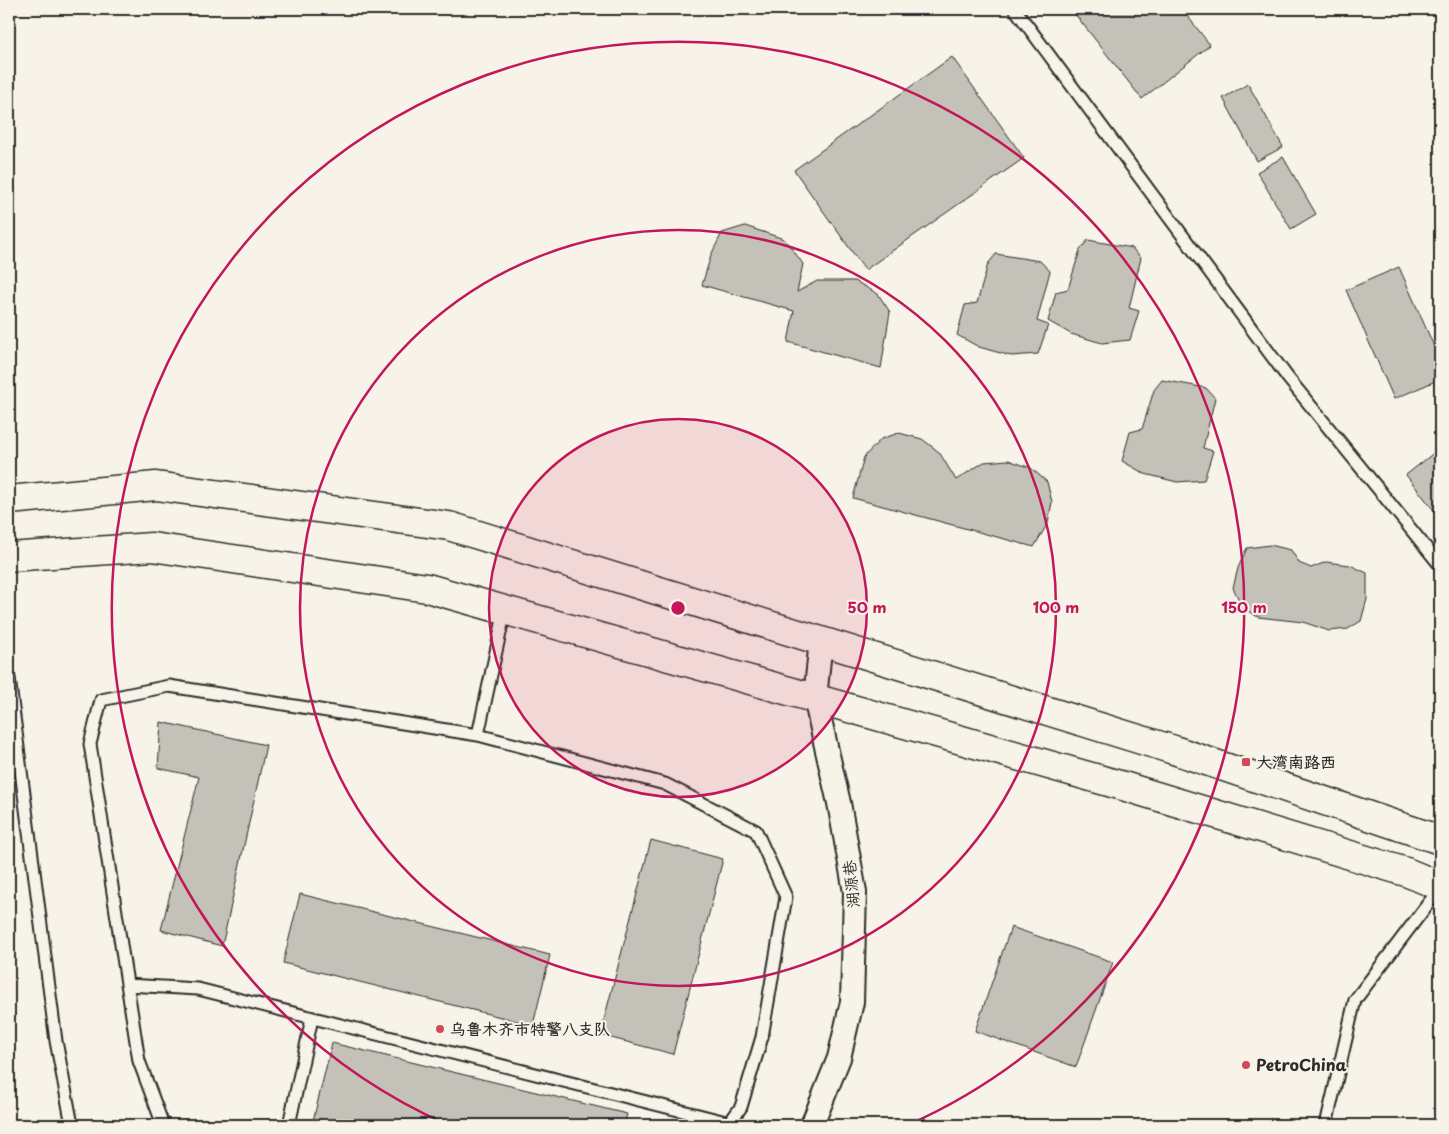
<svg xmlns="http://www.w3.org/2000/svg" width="1449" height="1134" viewBox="0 0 1449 1134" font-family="'Playpen Sans','LXGW WenKai TC',sans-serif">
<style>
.building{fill:#c4c1b9;stroke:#2b2b2b}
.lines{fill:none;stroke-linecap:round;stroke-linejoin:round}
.service-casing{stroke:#2b2b2b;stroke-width:15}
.minor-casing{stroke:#2b2b2b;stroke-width:26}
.secondary-casing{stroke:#2b2b2b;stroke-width:31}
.service{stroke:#f7f3e8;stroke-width:11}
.minor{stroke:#f7f3e8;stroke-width:22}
.secondary{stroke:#f7f3e8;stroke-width:28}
.ring{fill:none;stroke:#c2185b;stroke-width:2.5}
.poi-dot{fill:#d1495b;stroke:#f7f3e8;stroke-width:2}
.labels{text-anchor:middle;stroke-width:4;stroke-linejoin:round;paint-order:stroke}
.poi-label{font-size:16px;font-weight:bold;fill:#2b2b2b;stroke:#f7f3e8;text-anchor:start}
.street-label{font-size:16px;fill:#2b2b2b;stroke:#f7f3e8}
.centre{fill:#c2185b;stroke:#f7f3e8;stroke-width:2.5}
.ring-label{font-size:15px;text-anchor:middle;font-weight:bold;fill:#c2185b;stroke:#f7f3e8;stroke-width:4;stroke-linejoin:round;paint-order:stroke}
</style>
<rect width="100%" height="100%" fill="#f7f3e8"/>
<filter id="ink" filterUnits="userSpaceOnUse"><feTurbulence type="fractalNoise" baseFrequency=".02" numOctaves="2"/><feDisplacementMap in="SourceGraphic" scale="10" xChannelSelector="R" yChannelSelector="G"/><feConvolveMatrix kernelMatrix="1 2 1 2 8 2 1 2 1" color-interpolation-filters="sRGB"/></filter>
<g filter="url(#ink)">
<path class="building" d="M 1071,9 L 1182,9 L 1210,45 L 1142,99 Z
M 952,57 L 1024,158 L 865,270 L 794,170 Z
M 1248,84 L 1283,147 L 1257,161 L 1223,98 Z
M 1283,157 L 1316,214 L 1291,229 L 1257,172 Z
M 745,226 L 784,239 L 795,253 L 803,264 L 797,292 L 817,281 L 855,281 L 878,294 L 890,312 L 881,368 L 788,342 L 794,311 L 702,285 L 711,255 L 722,233 Z
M 1088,240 L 1132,248 L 1141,258 L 1129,308 L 1139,311 L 1130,340 L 1102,343 L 1071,334 L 1048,321 L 1056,292 L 1068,289 L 1080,250 Z
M 996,254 L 1040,261 L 1050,271 L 1037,321 L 1048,325 L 1038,354 L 1011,356 L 979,347 L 957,335 L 965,305 L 977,303 L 988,264 Z
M 1399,267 L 1440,360 L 1440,379 L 1394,399 L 1346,290 Z
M 1162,380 L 1206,388 L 1215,398 L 1203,448 L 1213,451 L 1204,480 L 1177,482 L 1145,474 L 1122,461 L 1130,432 L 1142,429 L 1154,390 Z
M 899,433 L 922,439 L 939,452 L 956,480 L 984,462 L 1008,460 L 1031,468 L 1047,482 L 1052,502 L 1048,523 L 1034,547 L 853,498 L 864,457 L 881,439 Z
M 1440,448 L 1440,518 L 1406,475 Z
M 1270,545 L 1291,550 L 1299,563 L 1311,568 L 1326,562 L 1350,565 L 1367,573 L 1367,599 L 1361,621 L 1348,629 L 1329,631 L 1303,622 L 1258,617 L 1243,608 L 1233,588 L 1238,568 L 1247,548 Z
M 161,722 L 266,745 L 222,946 L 161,930 L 199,777 L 158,768 Z
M 651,840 L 723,859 L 673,1054 L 600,1035 Z
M 300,894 L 550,955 L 533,1025 L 283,963 Z
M 1011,927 L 1113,962 L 1076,1067 L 975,1031 Z
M 332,1043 L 627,1114 L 624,1125 L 312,1125 Z"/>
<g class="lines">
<g class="service-casing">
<path id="service" d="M 1015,9 L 1288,378 L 1440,565
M 9,678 L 56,1041 L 72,1125
M 478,735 L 505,610
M 127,985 L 198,989 L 730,1123
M 163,1125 L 139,1061 L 90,744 L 101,700 L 169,686 L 478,735 L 665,784 L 756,831 L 786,897 L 762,1037 L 741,1107 L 728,1125
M 289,1125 L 312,1018
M 1326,1125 L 1355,1000 L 1440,888"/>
</g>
<g class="minor-casing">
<path id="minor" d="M 812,1125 L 839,1058 L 852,1002 L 855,892 L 839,803 L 815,698 L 821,640"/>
</g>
<g class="secondary-casing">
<path id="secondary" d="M 9,500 L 156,486 L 449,526 L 1174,750 L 1440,840
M 9,557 L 152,547 L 427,588 L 1123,786 L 1406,872 L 1440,886"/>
</g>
<use href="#service" class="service"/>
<use href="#minor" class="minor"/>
<use href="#secondary" class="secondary"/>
</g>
</g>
<circle cx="678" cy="608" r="189" fill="#c2185b" fill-opacity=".12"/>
<g class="ring">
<circle cx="678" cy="608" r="189"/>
<circle cx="678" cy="608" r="378"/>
<path d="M448 1125A566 566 0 1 1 908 1125"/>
</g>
<g class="poi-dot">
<rect x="1241" y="757" width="10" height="10" rx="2.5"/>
<circle cx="440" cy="1029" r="5"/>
<circle cx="1246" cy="1065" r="5"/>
</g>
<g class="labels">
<g class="poi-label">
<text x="1256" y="768">大湾南路西</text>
<text x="450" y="1035">乌鲁木齐市特警八支队</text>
<text x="1256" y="1071">PetroChina</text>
</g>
<g class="street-label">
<text transform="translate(851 884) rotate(-96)" y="6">湖源巷</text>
</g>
</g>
<circle cx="678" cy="608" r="8" class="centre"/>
<g class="ring-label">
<text x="867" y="613">50 m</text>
<text x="1056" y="613">100 m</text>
<text x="1244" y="613">150 m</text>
</g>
<rect width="1449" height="1134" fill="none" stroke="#f7f3e8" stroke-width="30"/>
<rect x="15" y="15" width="1419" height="1104" fill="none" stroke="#2b2b2b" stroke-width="2" filter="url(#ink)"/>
</svg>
